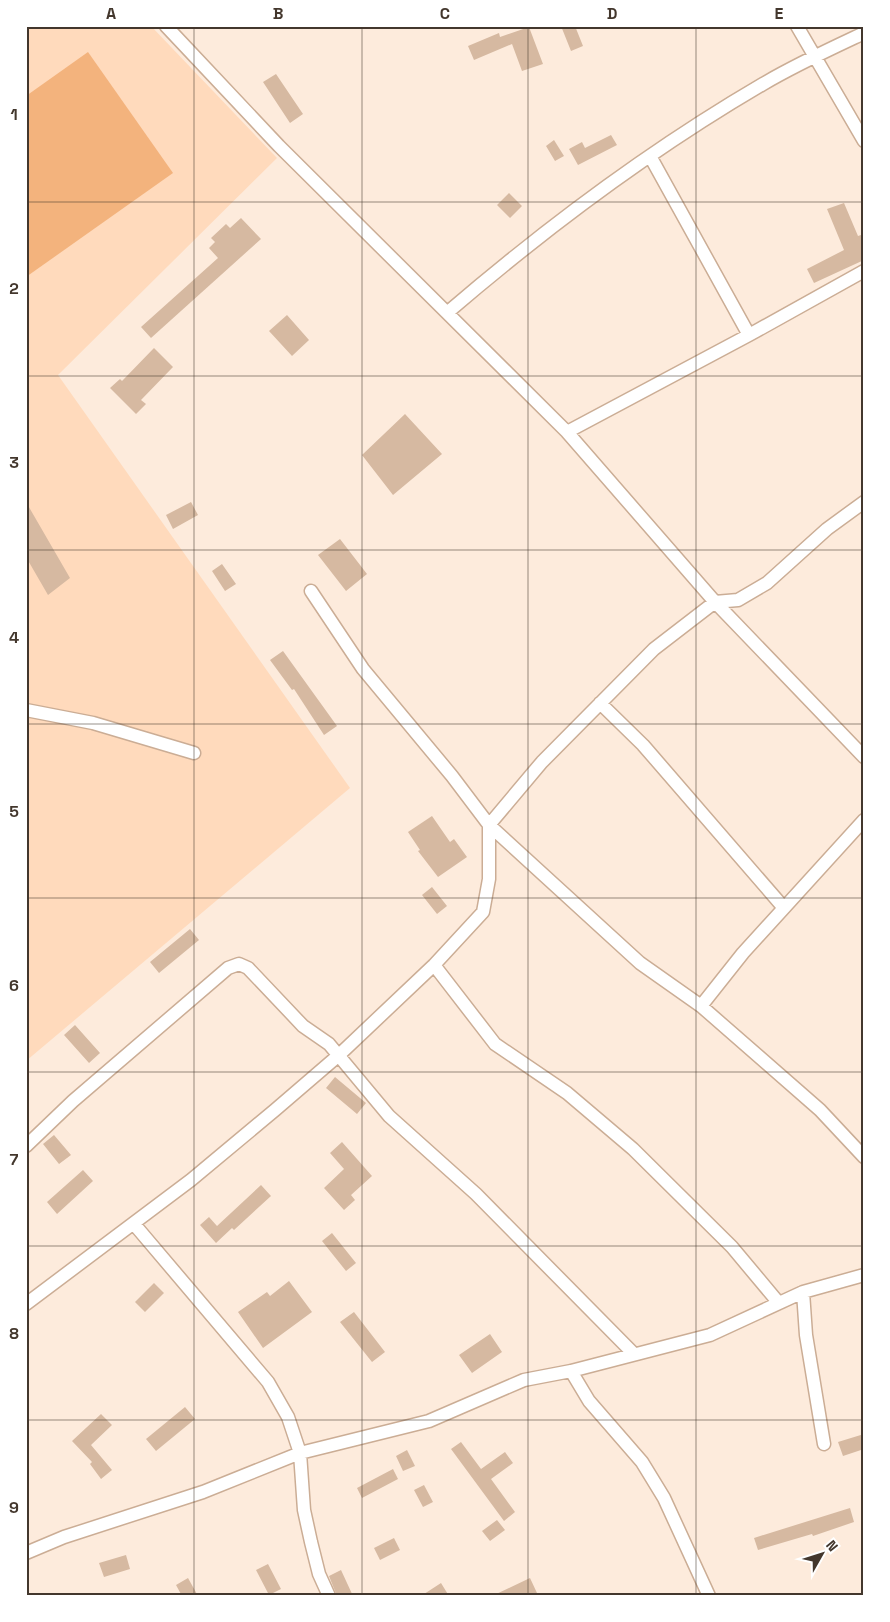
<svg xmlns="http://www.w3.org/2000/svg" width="890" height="1622" viewBox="0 0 890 1622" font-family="'Space Grotesk',sans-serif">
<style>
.built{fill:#ffdabc}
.green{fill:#f3b37d}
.building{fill:#d6b9a1}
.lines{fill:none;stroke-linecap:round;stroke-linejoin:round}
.street-casing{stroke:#cbad95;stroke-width:15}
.street{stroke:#fff;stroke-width:12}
.grid{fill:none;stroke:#43372d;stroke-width:1;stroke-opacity:0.55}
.neatline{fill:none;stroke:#43372d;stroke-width:2}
.grid-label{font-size:16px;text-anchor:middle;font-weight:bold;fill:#43372d}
</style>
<rect width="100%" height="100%" fill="#fdebdc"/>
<path class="built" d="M 26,26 L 151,26 L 277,158 L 58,375 L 350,788 L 26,1061 Z"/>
<path class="green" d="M 88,52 L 173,173 L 26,277 L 26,96 Z"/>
<path class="building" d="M 561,26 L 575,26 L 583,46 L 571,51 Z
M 529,27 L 543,64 L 522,71 L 512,44 L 474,60 L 468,46 L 499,33 L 500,37 Z
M 276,74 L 303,114 L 290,123 L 263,82 Z
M 611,135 L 617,145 L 578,165 L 569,149 L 582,142 L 585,148 Z
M 554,140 L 564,156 L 555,161 L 546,146 Z
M 509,193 L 522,206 L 510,218 L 497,205 Z
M 844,203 L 858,236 L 864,234 L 864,260 L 814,283 L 807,269 L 844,250 L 827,209 Z
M 241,218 L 261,239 L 151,338 L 141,327 L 218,258 L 209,248 L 215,242 L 211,238 L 226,224 L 230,228 Z
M 287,315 L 309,340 L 292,356 L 269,331 Z
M 154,348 L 173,367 L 141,400 L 146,404 L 136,414 L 110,388 L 120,379 L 122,381 Z
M 405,414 L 442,454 L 393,495 L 362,455 Z
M 26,502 L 70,578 L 48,595 L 26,557 Z
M 191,502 L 198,515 L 173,529 L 166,515 Z
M 340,539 L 367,574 L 346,591 L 318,555 Z
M 222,564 L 236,584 L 225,591 L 212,571 Z
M 283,651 L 337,726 L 324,735 L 294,689 L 292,690 L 270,660 Z
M 432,816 L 450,842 L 454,839 L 467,857 L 438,877 L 418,851 L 420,850 L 408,832 Z
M 432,887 L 447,906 L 437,914 L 422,895 Z
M 190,929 L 199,940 L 159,973 L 150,962 Z
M 75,1025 L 100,1053 L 89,1063 L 64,1035 Z
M 335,1077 L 366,1103 L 357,1114 L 326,1088 Z
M 54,1135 L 71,1155 L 59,1164 L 43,1144 Z
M 342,1142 L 372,1176 L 351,1195 L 355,1200 L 344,1210 L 324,1188 L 344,1169 L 330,1153 Z
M 83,1170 L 93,1181 L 57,1214 L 47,1202 Z
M 261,1185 L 271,1196 L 234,1230 L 232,1228 L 216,1243 L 200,1225 L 209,1217 L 217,1226 Z
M 332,1233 L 356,1263 L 346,1271 L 322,1241 Z
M 289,1281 L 312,1312 L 263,1348 L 238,1312 L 267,1292 L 270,1296 Z
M 154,1283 L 164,1293 L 145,1312 L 135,1302 Z
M 354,1312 L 385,1352 L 372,1362 L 340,1322 Z
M 490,1334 L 502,1352 L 472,1373 L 459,1355 Z
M 185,1407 L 195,1419 L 156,1451 L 146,1439 Z
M 101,1414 L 112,1425 L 91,1445 L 112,1470 L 101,1479 L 90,1464 L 92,1462 L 72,1441 Z
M 864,1434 L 864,1449 L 843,1456 L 838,1442 Z
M 461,1442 L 481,1469 L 505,1452 L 513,1463 L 491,1479 L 515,1512 L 504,1521 L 451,1449 Z
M 407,1450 L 415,1466 L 403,1471 L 396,1456 Z
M 393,1469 L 398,1479 L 362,1498 L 357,1488 Z
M 424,1485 L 433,1502 L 423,1507 L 414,1490 Z
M 850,1508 L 854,1522 L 813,1536 L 812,1534 L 758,1550 L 754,1538 Z
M 497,1520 L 505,1530 L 490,1541 L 482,1531 Z
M 394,1538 L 400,1550 L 380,1560 L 374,1548 Z
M 126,1555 L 130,1569 L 104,1577 L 99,1563 Z
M 268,1564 L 281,1589 L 269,1595 L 256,1570 Z
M 341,1570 L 353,1596 L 337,1596 L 329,1576 Z
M 188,1578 L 198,1596 L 182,1596 L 176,1585 Z
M 530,1578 L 537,1593 L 530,1596 L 492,1596 Z
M 441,1583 L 449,1596 L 421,1596 Z"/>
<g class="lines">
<g class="street-casing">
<path id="street" d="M 166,26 L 279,146 L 567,432 L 715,602 L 864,757
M 797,26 L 864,141
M 650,156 L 749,335
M 448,312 C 546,228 650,150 763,84 C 795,65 830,49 864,33
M 567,432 L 749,335 L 864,271
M 311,591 L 363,669 L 452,776 L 489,825 L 542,762 L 654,649 L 715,602 L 738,600 L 767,583 L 827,529 L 864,502
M 600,703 L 643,745 L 784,908 L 743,953 L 701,1006
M 26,710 L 93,723 L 194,753
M 489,825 L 640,963 L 701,1006 L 820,1110 L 864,1157
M 784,908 L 864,820
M 434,965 L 495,1044 L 567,1093 L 633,1149 L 732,1247 L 778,1302
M 26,1146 L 73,1101 L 228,968 L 239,964 L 248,968 L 303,1026 L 329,1044 L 389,1116 L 476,1194 L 633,1353
M 134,1224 L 268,1382 L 288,1417 L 300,1453 L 304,1510 L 311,1542 L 319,1574 L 329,1596
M 803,1292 L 806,1335 L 824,1444
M 26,1304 L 191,1180 L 275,1110 L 339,1055 L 434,965 L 483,912 L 489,879 L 489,825
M 571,1371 L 589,1401 L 642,1462 L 664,1498 L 709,1596
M 26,1553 L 64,1537 L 203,1492 L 300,1453 L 429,1421 L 524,1380 L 571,1371 L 710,1335 L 803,1292 L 864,1275"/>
</g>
<use href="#street" class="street"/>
</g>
<path class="grid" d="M 194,26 L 194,1596M 362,26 L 362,1596M 528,26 L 528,1596M 696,26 L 696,1596M 26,202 L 864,202M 26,376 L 864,376M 26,550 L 864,550M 26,724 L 864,724M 26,898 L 864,898M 26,1072 L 864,1072M 26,1246 L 864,1246M 26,1420 L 864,1420"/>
<rect width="890" height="1622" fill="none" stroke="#ffffff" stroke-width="55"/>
<g transform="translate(822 1554) rotate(51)" stroke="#ffffff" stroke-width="4" paint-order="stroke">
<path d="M0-4L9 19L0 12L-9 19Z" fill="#43372d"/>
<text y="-8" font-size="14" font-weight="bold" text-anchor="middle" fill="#43372d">N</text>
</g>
<rect x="28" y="28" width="834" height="1566" class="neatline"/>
<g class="grid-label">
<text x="111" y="19">A</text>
<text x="278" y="19">B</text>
<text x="445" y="19">C</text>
<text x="612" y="19">D</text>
<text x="779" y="19">E</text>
<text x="14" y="120">1</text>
<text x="14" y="294">2</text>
<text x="14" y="468">3</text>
<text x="14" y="643">4</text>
<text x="14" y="817">5</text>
<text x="14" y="991">6</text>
<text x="14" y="1165">7</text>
<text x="14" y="1339">8</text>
<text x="14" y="1513">9</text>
</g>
</svg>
